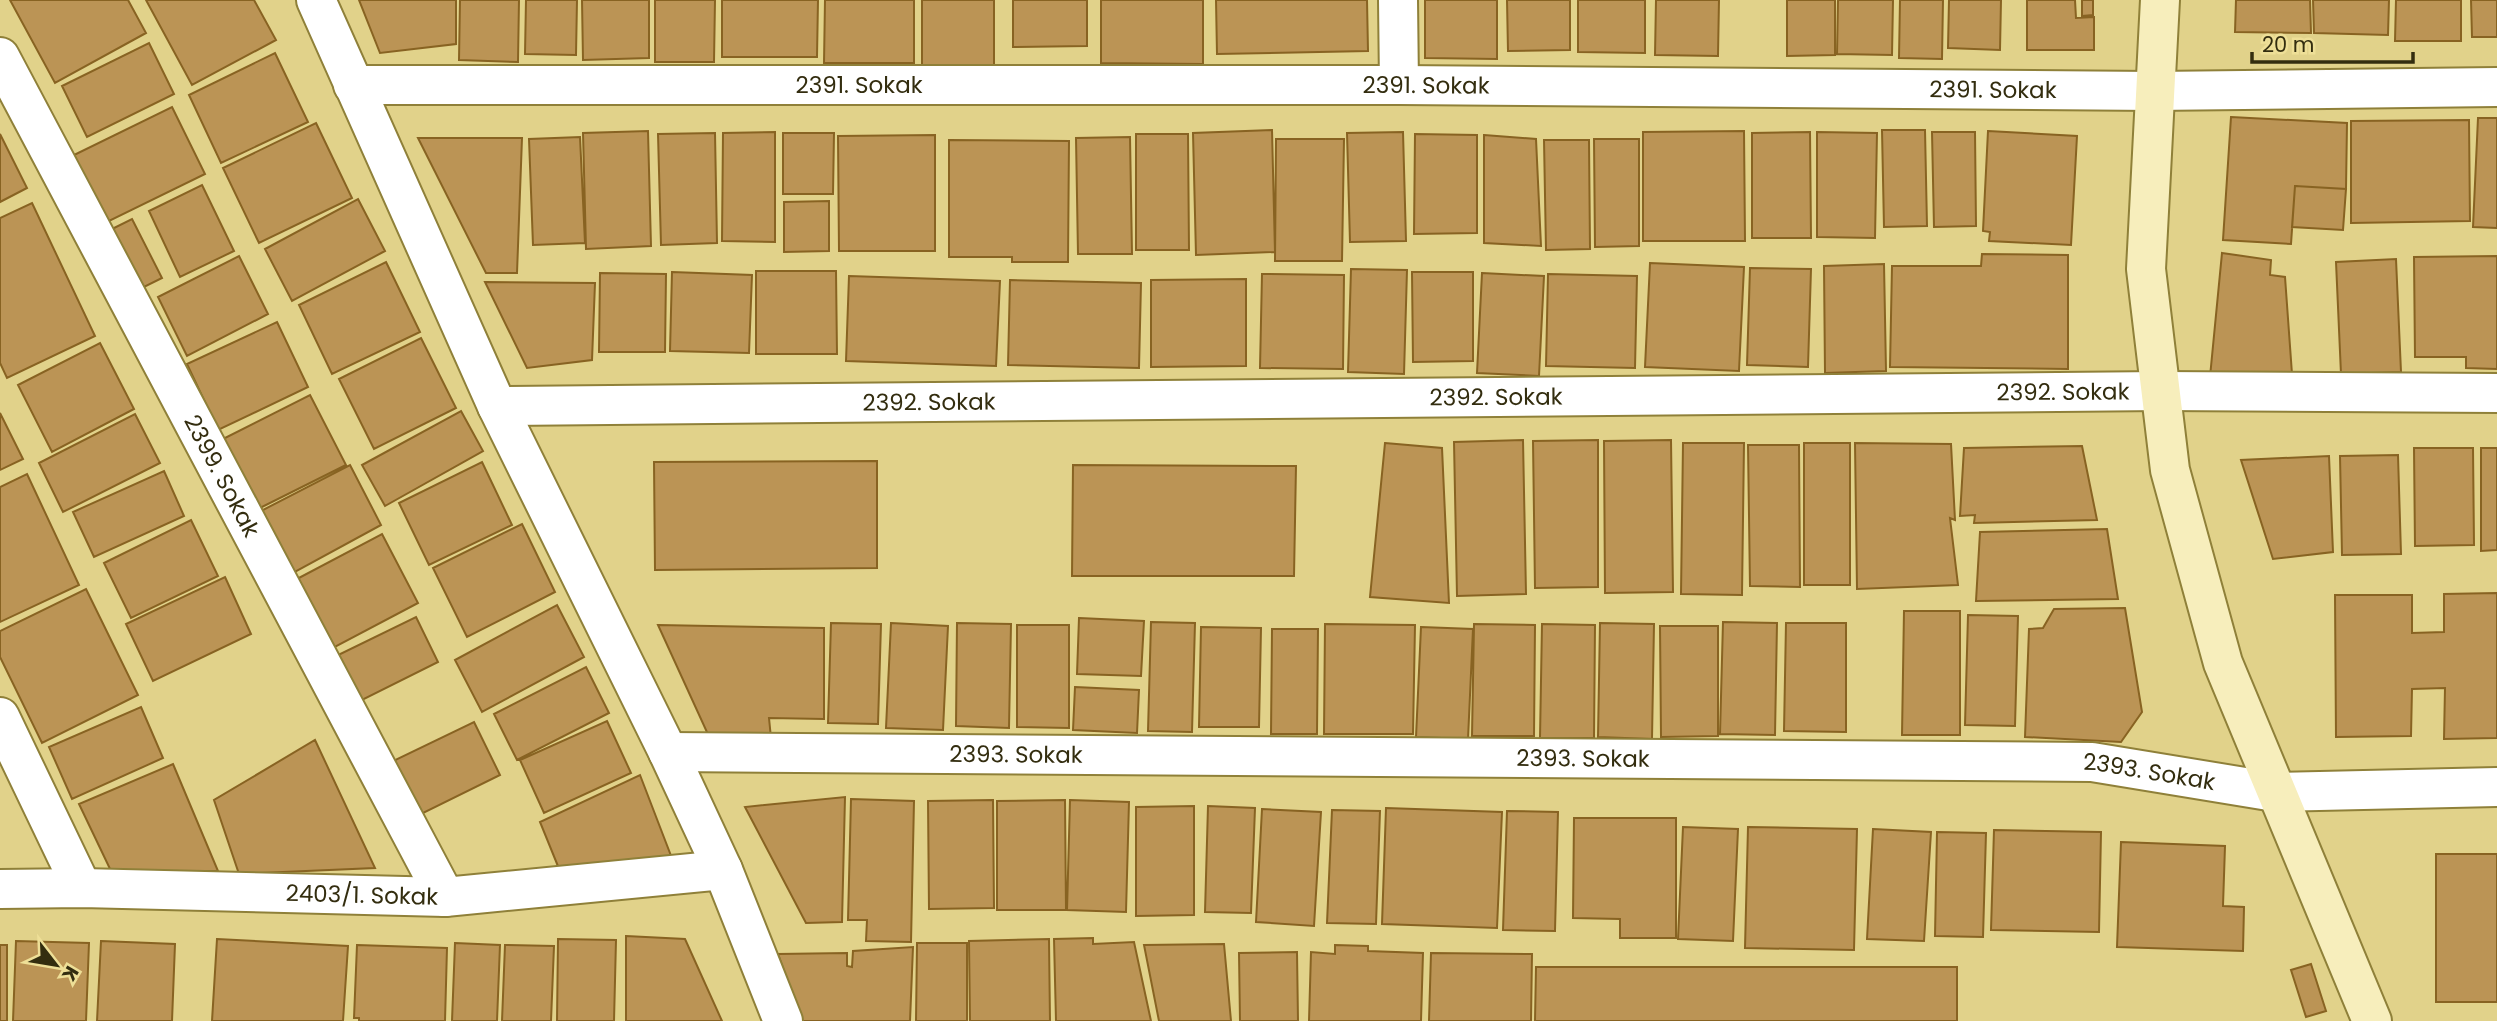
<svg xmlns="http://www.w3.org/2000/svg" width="2497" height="1021" viewBox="0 0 2497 1021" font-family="Poppins,sans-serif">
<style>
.building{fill:#bb9455;stroke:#886322;stroke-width:2}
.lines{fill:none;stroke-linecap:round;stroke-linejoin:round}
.street-casing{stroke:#8f8039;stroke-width:42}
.secondary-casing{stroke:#8f8039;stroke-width:42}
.street{stroke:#fff;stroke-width:38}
.secondary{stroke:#f7eebc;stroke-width:38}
.labels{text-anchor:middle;stroke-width:5;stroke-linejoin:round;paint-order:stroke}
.street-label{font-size:23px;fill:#332d0f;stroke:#eedf97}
</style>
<rect width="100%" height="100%" fill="#e1d28a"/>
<path class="building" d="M 10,0 L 128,0 L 146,33 L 55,83 Z
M 146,0 L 254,0 L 276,40 L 192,85 Z
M 359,0 L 456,0 L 456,44 L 380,53 Z
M 460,0 L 519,0 L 518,62 L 459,60 Z
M 526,0 L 577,0 L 576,55 L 525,54 Z
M 582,0 L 649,0 L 649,58 L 583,60 Z
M 655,0 L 715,0 L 714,62 L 655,62 Z
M 722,0 L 818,0 L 817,57 L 722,57 Z
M 825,0 L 914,0 L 914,63 L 824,63 Z
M 922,0 L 994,0 L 994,65 L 922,66 Z
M 1013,0 L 1087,0 L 1087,46 L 1013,47 Z
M 1101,0 L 1203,0 L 1203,64 L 1101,63 Z
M 1216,0 L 1367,0 L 1368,51 L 1217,54 Z
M 1425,0 L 1497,0 L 1497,59 L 1425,58 Z
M 1507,0 L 1570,0 L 1570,50 L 1508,51 Z
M 1578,0 L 1645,0 L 1645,53 L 1578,52 Z
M 1656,0 L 1719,0 L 1718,56 L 1655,55 Z
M 1787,0 L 1835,0 L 1835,55 L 1787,56 Z
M 1838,0 L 1893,0 L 1892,55 L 1837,54 Z
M 1900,0 L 1943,0 L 1942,59 L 1899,58 Z
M 1949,0 L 2001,0 L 2000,50 L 1948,48 Z
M 2027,0 L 2075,0 L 2076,18 L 2094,17 L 2094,50 L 2027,50 Z
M 2082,0 L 2093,0 L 2093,15 L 2082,16 Z
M 2236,0 L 2310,0 L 2311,33 L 2235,32 Z
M 2313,0 L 2389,0 L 2388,35 L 2314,33 Z
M 2396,0 L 2461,0 L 2461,41 L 2395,41 Z
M 2471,0 L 2497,0 L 2497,37 L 2472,37 Z
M 149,43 L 174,94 L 87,137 L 62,86 Z
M 275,53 L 308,122 L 221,163 L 189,95 Z
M 172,107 L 205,174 L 107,222 L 74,155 Z
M 2231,117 L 2347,123 L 2346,189 L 2295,186 L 2291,244 L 2223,240 Z
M 2478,118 L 2497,118 L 2497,228 L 2473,227 Z
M 2469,120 L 2470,221 L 2351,223 L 2351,121 Z
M 316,123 L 352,198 L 259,243 L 223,168 Z
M 1272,130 L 1275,252 L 1196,255 L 1193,133 Z
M 1882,130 L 1925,130 L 1927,226 L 1884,227 Z
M 648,131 L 651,246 L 586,249 L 583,133 Z
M 1744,131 L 1745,241 L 1643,241 L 1643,132 Z
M 1988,131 L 2077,136 L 2071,245 L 1989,241 L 1990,232 L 1983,231 Z
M 775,132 L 775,242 L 722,241 L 723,133 Z
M 1403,132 L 1406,241 L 1350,242 L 1347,133 Z
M 1810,132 L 1811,238 L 1752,238 L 1752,133 Z
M 1817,132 L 1877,133 L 1875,238 L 1817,237 Z
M 1932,132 L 1975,132 L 1976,226 L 1934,227 Z
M 715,133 L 717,243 L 661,245 L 658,134 Z
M 783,133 L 834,133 L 833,194 L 783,194 Z
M 0,134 L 27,188 L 0,202 Z
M 1136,134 L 1188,134 L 1189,250 L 1136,250 Z
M 1415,134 L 1477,135 L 1477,233 L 1414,234 Z
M 935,135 L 935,251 L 839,251 L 838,136 Z
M 1484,135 L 1536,139 L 1541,246 L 1484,243 Z
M 580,137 L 585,243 L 533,245 L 529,139 Z
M 1130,137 L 1132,254 L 1078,254 L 1076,138 Z
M 418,138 L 522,138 L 517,273 L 486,273 Z
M 1276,139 L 1344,139 L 1342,261 L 1275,261 Z
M 1594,139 L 1639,139 L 1639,246 L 1595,247 Z
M 949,140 L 1069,141 L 1068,262 L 1012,262 L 1012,257 L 949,257 Z
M 1544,140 L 1589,140 L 1590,249 L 1546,250 Z
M 202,185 L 234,251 L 180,277 L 149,211 Z
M 2295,186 L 2346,189 L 2343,230 L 2292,227 Z
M 358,199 L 385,251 L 292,301 L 265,249 Z
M 829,201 L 829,251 L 784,252 L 784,202 Z
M 32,203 L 95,336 L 7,378 L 0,363 L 0,218 Z
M 132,219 L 162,278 L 142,288 L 112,229 Z
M 2222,253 L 2271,260 L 2270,275 L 2285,277 L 2292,374 L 2210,377 Z
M 1982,254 L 2068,255 L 2068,369 L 1890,367 L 1892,266 L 1981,266 Z
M 239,256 L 268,314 L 187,356 L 158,297 Z
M 2497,256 L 2497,369 L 2466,368 L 2466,357 L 2415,357 L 2414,257 Z
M 2396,259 L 2401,372 L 2341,374 L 2336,262 Z
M 386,262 L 420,332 L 332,374 L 299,305 Z
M 1650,263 L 1744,267 L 1739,371 L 1645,367 Z
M 1884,264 L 1886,371 L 1825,373 L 1824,266 Z
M 1750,268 L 1811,269 L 1808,367 L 1747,365 Z
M 1351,269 L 1407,270 L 1404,374 L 1348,372 Z
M 756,271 L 836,271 L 837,354 L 756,354 Z
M 672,272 L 752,275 L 749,353 L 670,351 Z
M 1412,272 L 1473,272 L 1473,361 L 1413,362 Z
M 600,273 L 666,274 L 665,352 L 599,352 Z
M 1482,273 L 1544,276 L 1539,376 L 1477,373 Z
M 1262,274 L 1344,275 L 1343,369 L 1260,368 Z
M 1548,274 L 1637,276 L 1635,368 L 1546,366 Z
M 849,276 L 1000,281 L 996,366 L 846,361 Z
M 1246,279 L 1246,366 L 1151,367 L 1151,280 Z
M 1010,280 L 1141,283 L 1139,368 L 1008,365 Z
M 485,282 L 595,283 L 592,360 L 527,368 Z
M 277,322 L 308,387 L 218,430 L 187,364 Z
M 421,338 L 456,408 L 374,449 L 339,379 Z
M 100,343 L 134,409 L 52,452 L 18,385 Z
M 310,395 L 346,465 L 256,510 L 221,440 Z
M 461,411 L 483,451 L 385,506 L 362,465 Z
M 0,413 L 23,459 L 0,470 Z
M 135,414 L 160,463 L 63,512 L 39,463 Z
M 1523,440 L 1526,594 L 1457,596 L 1454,442 Z
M 1598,440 L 1598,587 L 1535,588 L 1533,441 Z
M 1671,440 L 1673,592 L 1605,593 L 1604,441 Z
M 1385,443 L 1442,448 L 1449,603 L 1370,597 Z
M 1683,443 L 1744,443 L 1742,595 L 1681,594 Z
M 1804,443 L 1850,443 L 1850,585 L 1804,585 Z
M 1855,443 L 1951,444 L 1955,520 L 1950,518 L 1958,585 L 1857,589 Z
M 1748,445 L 1799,445 L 1800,587 L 1750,586 Z
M 2082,446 L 2097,520 L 1974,523 L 1975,515 L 1960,516 L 1964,448 Z
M 2414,448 L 2473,448 L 2474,545 L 2415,546 Z
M 2481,448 L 2497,448 L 2497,550 L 2481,551 Z
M 2398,455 L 2401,554 L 2342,555 L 2340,456 Z
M 2329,456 L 2333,552 L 2273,559 L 2241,460 Z
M 877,461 L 877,568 L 655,570 L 654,462 Z
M 482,462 L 512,525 L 429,565 L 399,503 Z
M 350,465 L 381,525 L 293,573 L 261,511 Z
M 1073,465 L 1296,466 L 1294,576 L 1072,576 Z
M 164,471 L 184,516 L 94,557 L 73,512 Z
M 27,474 L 79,585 L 0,622 L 0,487 Z
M 191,520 L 218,576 L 131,618 L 104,563 Z
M 522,524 L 555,592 L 467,637 L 433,568 Z
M 2107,529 L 2118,599 L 1976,601 L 1980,532 Z
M 382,534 L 418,603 L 331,649 L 295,580 Z
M 225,577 L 251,634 L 153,681 L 126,624 Z
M 86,589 L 138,695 L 42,743 L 0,657 L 0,631 Z
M 2497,593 L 2497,738 L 2444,739 L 2445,688 L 2412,689 L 2411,736 L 2336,737 L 2335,595 L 2412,595 L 2412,633 L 2444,632 L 2444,594 Z
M 557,605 L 584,657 L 482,712 L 455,660 Z
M 2125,608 L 2142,712 L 2121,742 L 2025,737 L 2029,629 L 2043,628 L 2054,609 Z
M 1904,611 L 1960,611 L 1960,735 L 1902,735 Z
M 1968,615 L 2018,616 L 2015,726 L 1965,725 Z
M 416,617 L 438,662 L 352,705 L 330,659 Z
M 1079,618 L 1144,621 L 1141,676 L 1077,674 Z
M 1151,622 L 1195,623 L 1192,732 L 1148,731 Z
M 1723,622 L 1777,623 L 1775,735 L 1720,734 Z
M 831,623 L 881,624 L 878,724 L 828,723 Z
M 891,623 L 948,626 L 943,730 L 886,728 Z
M 957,623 L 1011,624 L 1009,728 L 956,726 Z
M 1600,623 L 1654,624 L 1652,739 L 1598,737 Z
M 1786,623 L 1846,623 L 1846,732 L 1784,731 Z
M 1325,624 L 1415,625 L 1413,734 L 1324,734 Z
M 1474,624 L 1535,625 L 1534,736 L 1472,736 Z
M 1542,624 L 1595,625 L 1594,738 L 1540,738 Z
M 658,625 L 824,628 L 824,719 L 769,718 L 771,738 L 711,741 Z
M 1017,625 L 1069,625 L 1069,728 L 1017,727 Z
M 1660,626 L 1718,626 L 1718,736 L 1661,737 Z
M 1201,627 L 1261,628 L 1259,727 L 1199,727 Z
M 1421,627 L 1473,629 L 1468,739 L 1416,737 Z
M 1272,629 L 1318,629 L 1317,734 L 1271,734 Z
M 586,667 L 609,713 L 517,760 L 494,714 Z
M 1075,687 L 1139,690 L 1137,733 L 1073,730 Z
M 141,707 L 163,758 L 72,799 L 49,747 Z
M 607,721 L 631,773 L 544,813 L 520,760 Z
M 474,722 L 500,775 L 411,819 L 385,765 Z
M 315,740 L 375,868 L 239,874 L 214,800 Z
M 173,764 L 218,871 L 111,871 L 79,804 Z
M 640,775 L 673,861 L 564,881 L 540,822 Z
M 845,797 L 842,922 L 806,923 L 745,807 Z
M 851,799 L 914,801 L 911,942 L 866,941 L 867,920 L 848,920 Z
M 993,800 L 994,908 L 929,909 L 928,801 Z
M 1065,800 L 1066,910 L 997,910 L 997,801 Z
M 1070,800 L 1129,802 L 1126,912 L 1067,910 Z
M 1194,806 L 1194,915 L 1136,916 L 1136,807 Z
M 1208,806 L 1255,808 L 1251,913 L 1205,912 Z
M 1386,808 L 1502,812 L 1497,928 L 1382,924 Z
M 1262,809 L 1321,812 L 1314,926 L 1256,922 Z
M 1332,810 L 1380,811 L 1376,924 L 1327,923 Z
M 1507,811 L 1558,812 L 1555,931 L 1503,930 Z
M 1574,818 L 1676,818 L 1676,938 L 1620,938 L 1620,919 L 1573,918 Z
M 1683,827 L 1738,829 L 1733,941 L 1678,939 Z
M 1748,827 L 1857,829 L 1854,950 L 1745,948 Z
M 1873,829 L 1931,832 L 1924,941 L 1867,939 Z
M 1994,830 L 2101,832 L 2099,932 L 1991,930 Z
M 1937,832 L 1986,833 L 1983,937 L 1935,936 Z
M 2121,842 L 2225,846 L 2223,906 L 2244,907 L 2243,951 L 2117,947 Z
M 2436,854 L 2497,854 L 2497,1002 L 2436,1002 Z
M 626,936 L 685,939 L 722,1021 L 626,1021 Z
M 1093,938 L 1093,944 L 1134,942 L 1151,1021 L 1056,1021 L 1054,939 Z
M 217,939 L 348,946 L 343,1021 L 212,1021 Z
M 558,939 L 616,940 L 614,1021 L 557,1021 Z
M 1049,939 L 1050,1021 L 970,1021 L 969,941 Z
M 16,941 L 89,943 L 86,1021 L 13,1021 Z
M 101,941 L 175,944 L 172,1021 L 97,1021 Z
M 455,943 L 500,945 L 497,1021 L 452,1021 Z
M 917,943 L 967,943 L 967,1021 L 916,1021 Z
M 1224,944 L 1231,1021 L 1159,1021 L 1144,945 Z
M 0,945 L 7,945 L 7,1021 L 0,1021 Z
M 357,945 L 447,948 L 445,1021 L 359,1021 L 359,1018 L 354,1018 Z
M 505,945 L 554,946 L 551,1021 L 502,1021 Z
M 1335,945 L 1368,946 L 1368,951 L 1423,953 L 1421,1021 L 1309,1021 L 1311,952 L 1335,954 Z
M 913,947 L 910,1021 L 802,1021 L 778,954 L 847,953 L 847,966 L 852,967 L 853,951 Z
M 1297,952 L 1298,1021 L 1240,1021 L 1239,953 Z
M 1431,953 L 1532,954 L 1531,1021 L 1429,1021 Z
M 2311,964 L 2326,1011 L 2306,1017 L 2291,970 Z
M 1536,967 L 1957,967 L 1957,1021 L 1535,1021 Z"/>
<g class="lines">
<g class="street-casing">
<g id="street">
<path d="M 316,0 L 497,406 L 668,752 L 723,870 L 783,1021"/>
<path d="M 1398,0 L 1399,85"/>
<path id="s1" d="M 0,57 L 445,897"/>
<path id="s2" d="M 353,85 L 1399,85 L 2154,91 L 2497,87"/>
<path id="s3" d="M 497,406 L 2161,391 L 2497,393"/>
<path d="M 0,717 L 82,888"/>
<path id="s4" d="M 668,752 L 2092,762 L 2275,792 L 2497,787"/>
<path id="s5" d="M 0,889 L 82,888 L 445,897 L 723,870"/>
</g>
</g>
<g class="secondary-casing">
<path id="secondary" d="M 2160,0 L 2146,269 L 2170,470 L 2223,663 L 2372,1021"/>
</g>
<use href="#street" class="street"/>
<use href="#secondary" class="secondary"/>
</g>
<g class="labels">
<g class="street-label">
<text dy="8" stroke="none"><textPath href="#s2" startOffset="506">2391. Sokak</textPath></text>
<text dy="8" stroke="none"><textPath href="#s2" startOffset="1073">2391. Sokak</textPath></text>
<text dy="8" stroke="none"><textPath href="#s2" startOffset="1640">2391. Sokak</textPath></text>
<text dy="8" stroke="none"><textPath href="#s3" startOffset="1566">2392. Sokak</textPath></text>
<text dy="8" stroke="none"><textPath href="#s3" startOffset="999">2392. Sokak</textPath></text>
<text dy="8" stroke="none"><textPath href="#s3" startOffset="432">2392. Sokak</textPath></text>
<text dy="8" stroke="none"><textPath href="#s1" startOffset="474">2399. Sokak</textPath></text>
<text dy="8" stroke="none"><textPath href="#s4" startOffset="348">2393. Sokak</textPath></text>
<text dy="8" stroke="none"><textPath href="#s4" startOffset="915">2393. Sokak</textPath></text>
<text dy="8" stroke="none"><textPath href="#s4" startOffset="1482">2393. Sokak</textPath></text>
<text dy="8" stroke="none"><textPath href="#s5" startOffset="362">2403/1. Sokak</textPath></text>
</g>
</g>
<g transform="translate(56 965) rotate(121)" stroke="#eedf97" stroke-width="5" paint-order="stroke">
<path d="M0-5L12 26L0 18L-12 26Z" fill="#332d0f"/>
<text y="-10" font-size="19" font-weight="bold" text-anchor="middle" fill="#332d0f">K</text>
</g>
<path d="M2252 52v10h161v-10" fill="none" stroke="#332d0f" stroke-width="3.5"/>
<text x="2262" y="52" font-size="21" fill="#332d0f" stroke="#eedf97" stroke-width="5" paint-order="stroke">20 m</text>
</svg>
